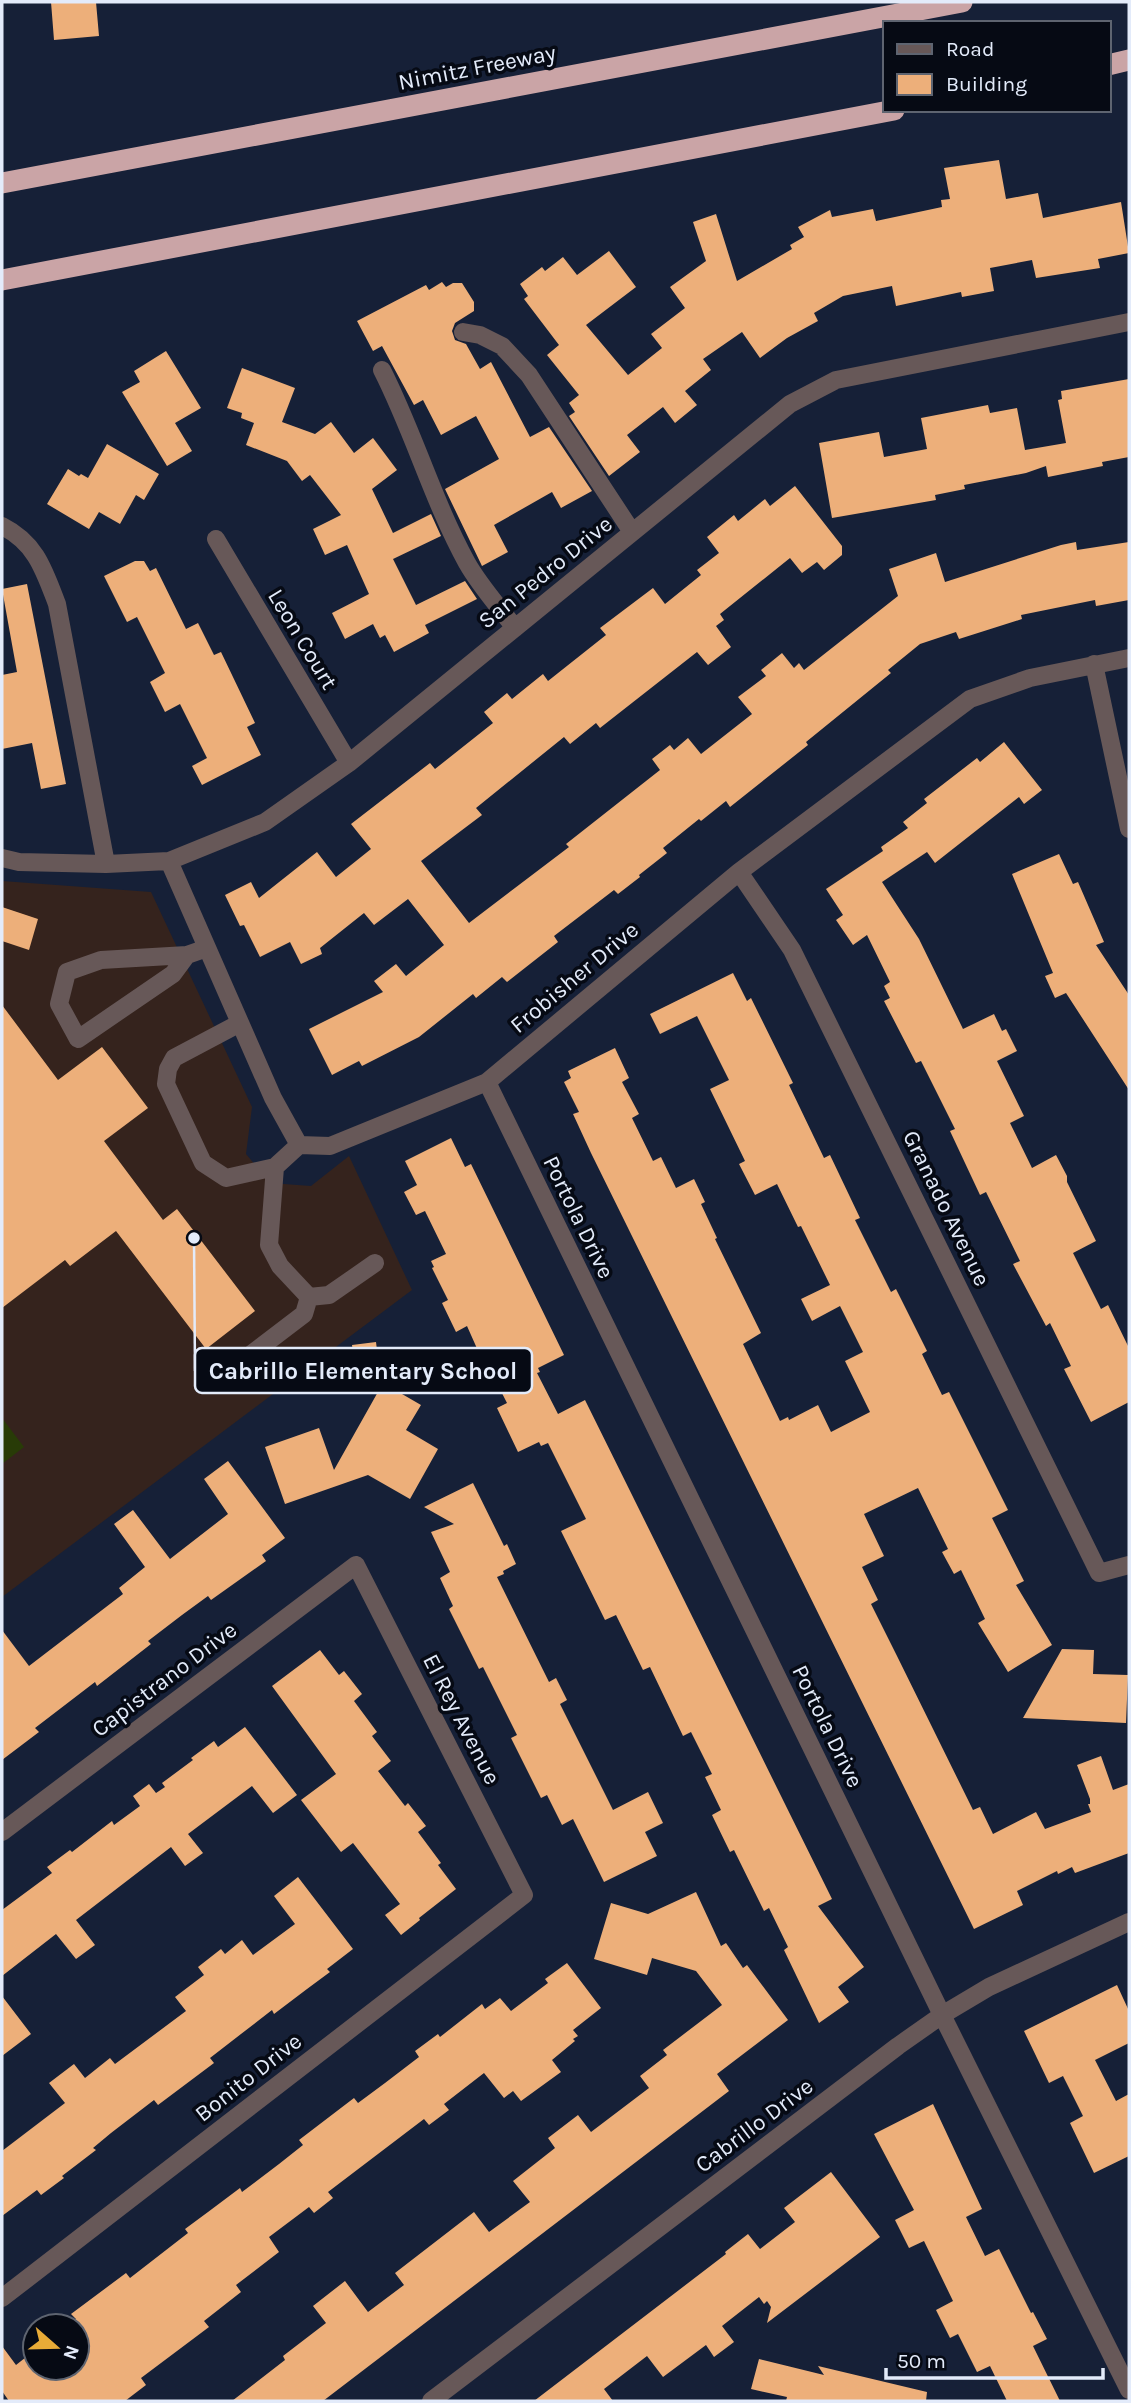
<svg xmlns="http://www.w3.org/2000/svg" width="1131" height="2403" viewBox="0 0 1131 2403" font-family="Karla,sans-serif">
<style>
.education{fill:#35231d}
.green{fill:#283b07}
.building{fill:#edaf7a}
.lines{fill:none;stroke-linecap:round;stroke-linejoin:round}
.minor{stroke:#675858;stroke-width:18}
.highway{stroke:#caa4a6;stroke-width:21}
.labels{text-anchor:middle;stroke-width:7;stroke-linejoin:round;paint-order:stroke}
.street-label{font-size:23px;fill:#e3ebfa;stroke:#060a14}
.leader{fill:none;stroke:#e3ebfa;stroke-width:2.5}
.callout-dot{fill:#e3ebfa;stroke:#060a14;stroke-width:2.5}
.callout{fill:#060a14;stroke:#e3ebfa;stroke-width:2.5}
.callout-label{font-size:24px;text-anchor:middle;font-weight:bold;fill:#e3ebfa}
</style>
<rect width="100%" height="100%" fill="#162037"/>
<path class="education" d="M 2,881 L 151,892 L 252,1107 L 246,1154 L 270,1183 L 311,1186 L 349,1156 L 412,1290 L 2,1597 Z"/>
<path class="green" d="M 2,1418 L 24,1447 L 2,1464 Z"/>
<path class="building" d="M 51,2 L 96,2 L 99,36 L 54,40 Z
M 999,160 L 1006,199 L 1038,193 L 1043,218 L 1121,202 L 1129,253 L 1098,259 L 1100,268 L 1036,278 L 1032,260 L 990,268 L 994,291 L 962,297 L 961,292 L 896,306 L 892,286 L 843,296 L 814,313 L 818,321 L 787,338 L 760,358 L 742,332 L 703,359 L 711,370 L 685,391 L 697,405 L 675,423 L 663,407 L 627,435 L 640,452 L 609,476 L 569,416 L 575,412 L 569,403 L 579,395 L 547,355 L 559,345 L 524,299 L 528,296 L 520,284 L 542,267 L 545,271 L 563,257 L 577,275 L 609,251 L 636,287 L 586,325 L 628,375 L 662,348 L 651,334 L 685,308 L 670,287 L 706,261 L 693,222 L 716,214 L 737,281 L 792,249 L 790,245 L 804,237 L 798,227 L 830,210 L 832,217 L 873,209 L 876,221 L 942,207 L 941,200 L 950,199 L 944,168 Z
M 442,282 L 446,287 L 453,283 L 462,283 L 474,302 L 474,311 L 455,323 L 452,331 L 455,340 L 466,344 L 480,369 L 491,362 L 530,437 L 549,427 L 592,491 L 561,508 L 552,492 L 494,525 L 508,552 L 482,566 L 445,489 L 499,459 L 476,416 L 441,435 L 423,400 L 414,405 L 382,346 L 373,351 L 357,321 L 426,285 L 429,290 Z
M 166,351 L 201,408 L 175,423 L 192,451 L 167,466 L 122,392 L 140,382 L 134,371 Z
M 242,368 L 295,388 L 282,422 L 315,434 L 331,422 L 354,453 L 373,438 L 397,470 L 372,489 L 393,533 L 431,514 L 441,536 L 393,559 L 416,605 L 465,581 L 477,599 L 425,625 L 429,633 L 394,652 L 385,635 L 380,638 L 373,624 L 345,639 L 332,613 L 369,594 L 347,545 L 325,555 L 313,529 L 341,515 L 310,475 L 302,481 L 287,461 L 246,445 L 254,423 L 241,418 L 242,413 L 227,408 Z
M 1129,379 L 1129,457 L 1102,462 L 1103,466 L 1048,477 L 1046,466 L 1026,473 L 964,485 L 965,489 L 935,495 L 936,500 L 832,518 L 819,443 L 879,432 L 884,457 L 927,449 L 921,418 L 988,405 L 990,413 L 1017,408 L 1025,450 L 1066,443 L 1058,400 L 1062,399 L 1061,391 Z
M 107,444 L 159,474 L 144,500 L 136,495 L 120,524 L 99,512 L 89,529 L 47,504 L 68,469 L 79,476 L 81,474 L 88,478 Z
M 795,486 L 842,546 L 842,555 L 824,570 L 817,562 L 802,573 L 790,558 L 720,614 L 724,620 L 716,626 L 731,647 L 708,665 L 697,652 L 600,728 L 596,723 L 570,744 L 564,737 L 476,808 L 482,815 L 421,861 L 469,923 L 569,847 L 566,844 L 660,770 L 652,759 L 670,745 L 674,750 L 688,738 L 701,754 L 752,714 L 738,697 L 766,676 L 761,670 L 782,653 L 794,668 L 799,663 L 804,670 L 898,596 L 889,569 L 936,553 L 945,582 L 1061,545 L 1076,542 L 1077,550 L 1129,542 L 1129,600 L 1096,606 L 1095,600 L 1021,615 L 1022,619 L 959,639 L 956,632 L 920,644 L 888,670 L 891,673 L 806,742 L 808,745 L 730,807 L 726,801 L 701,821 L 699,819 L 663,848 L 667,853 L 639,875 L 640,877 L 618,894 L 614,890 L 554,936 L 558,942 L 507,982 L 502,977 L 476,998 L 473,994 L 419,1037 L 362,1066 L 359,1061 L 332,1075 L 309,1029 L 383,992 L 374,981 L 396,964 L 406,976 L 444,945 L 408,899 L 374,925 L 364,913 L 320,948 L 322,954 L 301,964 L 290,942 L 260,957 L 244,925 L 240,926 L 225,895 L 251,882 L 259,898 L 317,852 L 336,877 L 371,849 L 351,824 L 430,763 L 435,769 L 493,723 L 484,712 L 507,693 L 512,699 L 543,674 L 548,681 L 606,635 L 600,628 L 653,588 L 665,604 L 701,575 L 697,570 L 719,553 L 707,537 L 734,515 L 738,521 L 765,499 L 770,506 Z
M 135,561 L 144,561 L 150,571 L 156,568 L 186,629 L 198,623 L 214,655 L 221,652 L 255,723 L 247,727 L 261,755 L 202,785 L 192,766 L 207,758 L 180,704 L 165,712 L 150,682 L 165,673 L 137,617 L 127,622 L 104,576 Z
M 27,584 L 66,784 L 41,789 L 32,743 L 2,749 L 2,675 L 17,672 L 2,589 Z
M 1004,742 L 1042,790 L 1024,804 L 1019,797 L 935,863 L 927,852 L 882,882 L 919,939 L 963,1029 L 994,1014 L 1002,1031 L 1006,1029 L 1017,1051 L 997,1061 L 1024,1116 L 1010,1123 L 1032,1168 L 1056,1155 L 1067,1176 L 1067,1182 L 1096,1241 L 1073,1253 L 1101,1309 L 1108,1305 L 1129,1348 L 1129,1402 L 1091,1422 L 1064,1369 L 1071,1366 L 1050,1323 L 1046,1326 L 1013,1264 L 1020,1261 L 986,1192 L 980,1195 L 950,1131 L 955,1129 L 921,1061 L 916,1063 L 884,1001 L 890,998 L 884,986 L 890,982 L 867,935 L 853,945 L 836,920 L 843,915 L 826,889 L 883,851 L 881,847 L 908,828 L 903,822 L 927,803 L 924,799 L 977,758 L 980,762 Z
M 1059,854 L 1073,884 L 1078,882 L 1104,942 L 1096,945 L 1129,995 L 1129,1090 L 1066,993 L 1055,998 L 1045,976 L 1053,973 L 1012,874 Z
M 2,907 L 38,919 L 29,950 L 2,941 Z
M 733,973 L 747,1001 L 751,998 L 793,1083 L 789,1085 L 824,1158 L 830,1155 L 860,1218 L 855,1220 L 891,1292 L 896,1289 L 927,1351 L 922,1354 L 942,1395 L 949,1392 L 1008,1510 L 992,1518 L 1024,1581 L 1016,1585 L 1052,1645 L 1008,1672 L 978,1623 L 985,1619 L 961,1570 L 954,1574 L 942,1552 L 948,1549 L 918,1488 L 864,1514 L 884,1556 L 862,1567 L 878,1600 L 871,1604 L 897,1656 L 973,1810 L 980,1807 L 993,1834 L 1036,1812 L 1045,1829 L 1091,1812 L 1088,1804 L 1090,1804 L 1090,1799 L 1077,1765 L 1101,1756 L 1113,1790 L 1129,1784 L 1129,1853 L 1075,1873 L 1072,1867 L 1058,1874 L 1057,1871 L 1017,1891 L 1023,1905 L 974,1929 L 591,1153 L 573,1114 L 579,1112 L 564,1082 L 571,1078 L 568,1071 L 615,1048 L 629,1078 L 622,1082 L 639,1114 L 632,1118 L 653,1161 L 661,1157 L 676,1188 L 694,1179 L 705,1202 L 701,1204 L 717,1238 L 715,1239 L 761,1333 L 743,1344 L 780,1421 L 788,1417 L 789,1420 L 818,1405 L 831,1432 L 870,1412 L 845,1361 L 863,1352 L 840,1306 L 812,1321 L 801,1299 L 830,1285 L 801,1226 L 798,1227 L 777,1184 L 755,1195 L 739,1164 L 745,1161 L 710,1089 L 729,1080 L 697,1016 L 660,1034 L 650,1014 Z
M 2,1005 L 58,1080 L 102,1047 L 148,1108 L 104,1141 L 163,1220 L 177,1209 L 255,1311 L 206,1349 L 116,1231 L 70,1266 L 65,1260 L 2,1308 Z
M 451,1138 L 465,1167 L 471,1164 L 564,1355 L 538,1368 L 540,1372 L 537,1373 L 558,1414 L 585,1400 L 832,1899 L 818,1906 L 864,1967 L 838,1987 L 849,2002 L 819,2023 L 784,1950 L 788,1947 L 769,1908 L 764,1911 L 734,1850 L 730,1852 L 712,1815 L 721,1810 L 705,1777 L 712,1774 L 691,1732 L 683,1736 L 650,1667 L 643,1670 L 616,1615 L 605,1620 L 561,1531 L 586,1519 L 548,1443 L 541,1446 L 539,1442 L 518,1452 L 497,1408 L 507,1403 L 481,1352 L 479,1353 L 467,1326 L 456,1332 L 442,1303 L 448,1300 L 432,1268 L 434,1267 L 431,1261 L 446,1254 L 425,1211 L 416,1215 L 404,1192 L 417,1185 L 405,1161 Z
M 376,1342 L 380,1375 L 339,1380 L 336,1354 L 353,1352 L 352,1345 Z
M 383,1383 L 421,1405 L 406,1430 L 438,1449 L 410,1499 L 368,1475 L 285,1504 L 265,1447 L 319,1428 L 334,1470 Z
M 228,1461 L 285,1538 L 262,1555 L 266,1561 L 211,1600 L 208,1596 L 182,1615 L 148,1641 L 151,1644 L 97,1686 L 95,1682 L 35,1728 L 39,1732 L 2,1760 L 2,1630 L 29,1666 L 123,1594 L 119,1588 L 145,1567 L 114,1524 L 133,1510 L 170,1559 L 228,1514 L 204,1479 Z
M 473,1483 L 504,1546 L 507,1544 L 516,1564 L 503,1571 L 504,1574 L 497,1577 L 549,1682 L 556,1678 L 567,1700 L 560,1704 L 613,1810 L 648,1792 L 663,1823 L 645,1832 L 657,1856 L 604,1882 L 573,1819 L 562,1825 L 547,1795 L 541,1798 L 511,1738 L 517,1735 L 483,1667 L 479,1669 L 449,1609 L 453,1606 L 440,1578 L 450,1572 L 431,1532 L 454,1524 L 424,1507 Z
M 1062,1649 L 1094,1650 L 1093,1674 L 1128,1675 L 1126,1723 L 1023,1718 Z
M 320,1650 L 339,1675 L 344,1671 L 362,1694 L 354,1701 L 377,1732 L 372,1736 L 391,1761 L 378,1771 L 405,1806 L 408,1803 L 426,1826 L 418,1832 L 441,1863 L 438,1865 L 456,1889 L 419,1918 L 420,1920 L 401,1935 L 385,1915 L 400,1904 L 353,1843 L 341,1852 L 301,1800 L 336,1774 L 272,1686 Z
M 245,1727 L 297,1795 L 273,1813 L 252,1786 L 188,1834 L 203,1853 L 185,1866 L 171,1847 L 76,1920 L 95,1945 L 76,1959 L 56,1934 L 2,1976 L 2,1910 L 52,1873 L 47,1867 L 70,1850 L 72,1852 L 112,1821 L 114,1825 L 140,1806 L 133,1796 L 149,1784 L 156,1793 L 165,1787 L 162,1783 L 193,1760 L 191,1758 L 214,1741 L 218,1747 Z
M 298,1877 L 353,1949 L 327,1969 L 330,1972 L 307,1989 L 274,2014 L 272,2010 L 210,2058 L 214,2063 L 158,2105 L 154,2100 L 111,2133 L 93,2148 L 96,2150 L 62,2176 L 64,2178 L 41,2195 L 37,2190 L 2,2216 L 2,2151 L 65,2103 L 49,2083 L 74,2064 L 85,2078 L 110,2058 L 115,2064 L 186,2011 L 175,1997 L 204,1975 L 198,1967 L 221,1949 L 225,1954 L 242,1940 L 253,1955 L 295,1924 L 274,1896 Z
M 696,1892 L 721,1946 L 726,1943 L 743,1968 L 747,1965 L 788,2020 L 717,2074 L 729,2091 L 323,2401 L 232,2401 L 285,2360 L 283,2356 L 326,2323 L 313,2306 L 345,2281 L 368,2312 L 404,2285 L 395,2273 L 474,2212 L 489,2232 L 530,2202 L 513,2181 L 555,2148 L 548,2138 L 578,2115 L 591,2132 L 649,2088 L 640,2076 L 667,2055 L 663,2050 L 722,2005 L 696,1971 L 652,1958 L 647,1975 L 594,1959 L 611,1903 L 648,1914 Z
M 567,1963 L 601,2008 L 573,2030 L 578,2036 L 573,2039 L 575,2041 L 552,2060 L 561,2072 L 521,2101 L 513,2091 L 504,2098 L 484,2073 L 444,2104 L 449,2110 L 429,2125 L 424,2119 L 328,2192 L 333,2198 L 314,2213 L 309,2207 L 269,2237 L 279,2252 L 236,2285 L 241,2292 L 204,2321 L 209,2327 L 141,2378 L 146,2385 L 125,2401 L 9,2401 L 2,2391 L 2,2346 L 16,2365 L 35,2350 L 35,2368 L 77,2368 L 77,2326 L 67,2326 L 76,2319 L 71,2314 L 126,2273 L 130,2278 L 188,2233 L 185,2229 L 208,2212 L 240,2188 L 242,2192 L 279,2164 L 303,2145 L 299,2140 L 354,2098 L 358,2103 L 385,2083 L 419,2057 L 415,2051 L 438,2034 L 440,2037 L 482,2004 L 485,2009 L 500,1998 L 511,2011 L 548,1983 L 545,1979 Z
M 1117,1985 L 1129,2011 L 1129,2043 L 1095,2060 L 1116,2101 L 1129,2094 L 1129,2156 L 1094,2173 L 1070,2123 L 1083,2116 L 1063,2076 L 1049,2083 L 1024,2031 Z
M 2,1996 L 31,2034 L 2,2056 Z
M 933,2104 L 982,2209 L 966,2217 L 985,2256 L 999,2249 L 1031,2313 L 1033,2312 L 1047,2339 L 1033,2346 L 1060,2401 L 1007,2401 L 990,2366 L 977,2372 L 958,2334 L 950,2338 L 936,2310 L 953,2301 L 924,2241 L 909,2248 L 895,2220 L 914,2210 L 874,2134 Z
M 831,2172 L 880,2237 L 767,2323 L 771,2307 L 767,2301 L 764,2304 L 759,2297 L 722,2326 L 734,2342 L 714,2357 L 706,2345 L 663,2377 L 647,2356 L 604,2389 L 613,2401 L 534,2401 L 726,2254 L 725,2252 L 748,2234 L 760,2249 L 795,2222 L 784,2208 Z
M 759,2359 L 824,2375 L 818,2366 L 927,2392 L 926,2401 L 786,2401 L 787,2397 L 751,2389 Z"/>
<g class="lines">
<path class="minor" d="M 463,332 L 480,335 L 502,346 L 529,375 L 632,532
M 382,370 C 414,433 433,501 467,563 C 480,586 499,607 515,628
M 2,526 C 36,543 44,570 57,604 L 106,864
M 216,539 L 349,763
M 1094,664 L 1129,829
M 2,858 L 19,862 L 106,864 L 169,861 L 265,822 L 349,763 L 790,404 L 836,380 L 1129,322
M 169,861 L 273,1098 L 299,1145 L 330,1146 L 487,1082 L 739,872 L 970,699 L 1030,678 L 1129,658
M 739,872 L 792,950 L 1099,1573 L 1129,1565
M 187,955 L 173,974 L 78,1039 L 59,1004 L 67,972 L 101,960 L 187,955 L 207,948
M 240,1023 L 174,1058 L 168,1069 L 166,1084 L 203,1163 L 226,1178 L 275,1167 L 299,1145
M 487,1082 L 942,2015 L 1129,2390
M 275,1167 L 269,1245 L 280,1266 L 309,1297 L 329,1295 L 375,1263
M 245,1359 L 304,1314 L 309,1297
M 2,1832 L 356,1565 L 524,1895 L 2,2298
M 431,2401 L 898,2046 L 942,2015 L 989,1987 L 1129,1922"/>
<path class="highway" d="M 1108,65 L 1129,60
M 2,183 L 962,2
M 2,280 L 894,110"/>
</g>
<g class="labels">
<g class="street-label">
<text transform="translate(477 67) rotate(-11)" y="8">Nimitz Freeway</text>
<text transform="translate(545 572) rotate(-39)" y="8">San Pedro Drive</text>
<text transform="translate(303 639) rotate(59)" y="8">Leon Court</text>
<text transform="translate(574 977) rotate(-40)" y="8">Frobisher Drive</text>
<text transform="translate(947 1208) rotate(64)" y="8">Granado Avenue</text>
<text transform="translate(579 1217) rotate(64)" y="8">Portola Drive</text>
<text transform="translate(164 1679) rotate(-37)" y="8">Capistrano Drive</text>
<text transform="translate(462 1719) rotate(63)" y="8">El Rey Avenue</text>
<text transform="translate(828 1726) rotate(64)" y="8">Portola Drive</text>
<text transform="translate(248 2077) rotate(-38)" y="8">Bonito Drive</text>
<text transform="translate(754 2125) rotate(-37)" y="8">Cabrillo Drive</text>
</g>
</g>
<path class="leader" d="M194 1238L195 1371"/>
<circle class="callout-dot" cx="194" cy="1238" r="7"/>
<rect class="callout" x="195" y="1348" width="337" height="45" rx="7"/>
<g class="callout-label">
<text x="363" y="1379">Cabrillo Elementary School</text>
</g>
<rect width="1131" height="2403" fill="none" stroke="#e3ebfa" stroke-width="7"/>
<rect x="883" y="21" width="228" height="91" fill="#060a14" stroke="#5e6470" stroke-width="2"/>
<rect x="897" y="44" width="35" height="10" fill="#675858" stroke="#5e6470" stroke-width="2"/>
<text x="946" y="56" font-size="21" fill="#e3ebfa">Road</text>
<rect x="897" y="74" width="35" height="21" fill="#edaf7a" stroke="#5e6470" stroke-width="2"/>
<text x="946" y="91" font-size="21" fill="#e3ebfa">Building</text>
<g transform="translate(56 2347) rotate(110)"><circle r="33" fill="#060a14" stroke="#5e6470" stroke-width="2"/>
<path d="M0-5L12 26L0 18L-12 26Z" fill="#e8ab37"/>
<text y="-10" font-size="19" font-weight="bold" text-anchor="middle" fill="#e3ebfa">N</text>
</g>
<path d="M886 2368v10h217v-10" fill="none" stroke="#e3ebfa" stroke-width="3.5"/>
<text x="897" y="2368" font-size="21" fill="#e3ebfa" stroke="#060a14" stroke-width="5" paint-order="stroke">50 m</text>
</svg>
